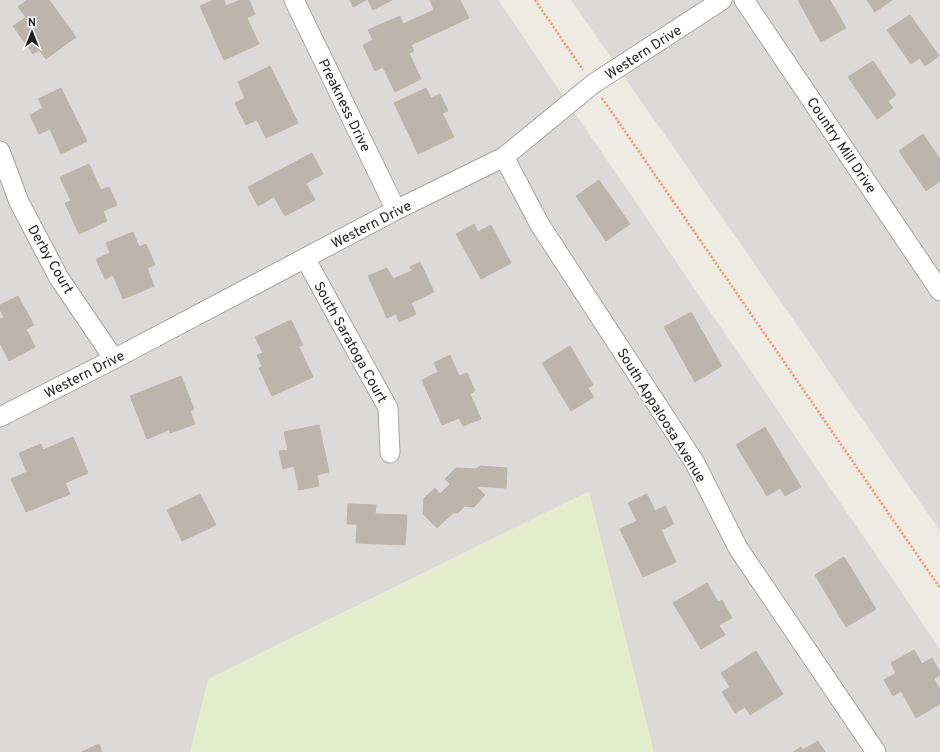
<svg xmlns="http://www.w3.org/2000/svg" width="940" height="752" viewBox="0 0 940 752" font-family="Overpass,sans-serif">
<style>
.residential{fill:#dbdad9}
.farmland{fill:#e5edcd}
.building{fill:#bbb5ac;stroke:#c0b5a5}
.lines{fill:none;stroke-linecap:round;stroke-linejoin:round}
.minor-casing{stroke:#a4a4a4;stroke-width:21}
.path{stroke:#fa9067;stroke-width:2.5;stroke-dasharray:2 2;stroke-linecap:butt}
.minor{stroke:#fff;stroke-width:19}
.labels{text-anchor:middle;stroke-width:3.5;stroke-linejoin:round;paint-order:stroke}
.street-label{font-size:14px;fill:#1d1d1d;stroke:#fff}
</style>
<rect width="100%" height="100%" fill="#eeece2"/>
<path class="residential" d="M 0,0 L 498,0 L 940,649 L 940,752 L 0,752 Z
M 571,0 L 940,0 L 940,531 Z"/>
<path class="farmland" d="M 589,491 L 654,752 L 190,752 L 208,679 Z"/>
<path class="building" d="M 27,0 L 49,0 L 76,37 L 46,59 L 39,50 L 33,54 L 13,26 L 26,17 L 18,7 Z
M 214,0 L 224,0 L 226,6 L 240,0 L 249,0 L 255,14 L 247,18 L 259,44 L 224,60 L 200,6 Z
M 350,0 L 366,0 L 353,7 Z
M 368,0 L 392,0 L 373,10 Z
M 430,0 L 460,0 L 469,18 L 411,45 L 414,51 L 409,53 L 421,79 L 395,92 L 383,67 L 375,71 L 363,45 L 373,40 L 368,30 L 400,16 L 403,24 L 434,10 Z
M 798,0 L 830,0 L 846,28 L 821,42 Z
M 867,0 L 892,0 L 875,12 Z
M 910,15 L 939,56 L 925,66 L 920,58 L 911,64 L 887,30 Z
M 873,61 L 896,95 L 888,101 L 893,108 L 877,119 L 848,77 Z
M 270,66 L 298,123 L 266,138 L 257,120 L 246,125 L 235,103 L 245,98 L 238,82 Z
M 61,88 L 87,141 L 61,154 L 50,129 L 39,134 L 30,115 L 43,108 L 38,99 Z
M 426,88 L 431,98 L 440,94 L 448,111 L 442,113 L 454,137 L 418,154 L 394,103 Z
M 923,134 L 940,159 L 940,181 L 926,191 L 899,151 Z
M 312,153 L 323,174 L 306,183 L 315,200 L 285,216 L 274,197 L 258,206 L 248,187 Z
M 89,164 L 101,190 L 109,187 L 117,205 L 103,211 L 107,221 L 79,234 L 65,203 L 71,201 L 60,177 Z
M 599,180 L 630,224 L 606,241 L 576,196 Z
M 474,224 L 478,232 L 491,225 L 511,263 L 481,279 L 456,234 Z
M 133,232 L 139,247 L 146,244 L 155,265 L 147,268 L 154,286 L 123,299 L 113,275 L 105,279 L 96,259 L 110,253 L 106,243 Z
M 420,262 L 434,292 L 411,303 L 416,314 L 399,322 L 396,314 L 387,318 L 368,276 L 387,268 L 393,279 L 412,271 L 410,267 Z
M 18,296 L 34,325 L 26,329 L 35,347 L 9,361 L 0,343 L 0,319 L 4,317 L 0,310 L 0,305 Z
M 691,312 L 722,366 L 695,382 L 664,327 Z
M 291,320 L 303,345 L 299,347 L 313,377 L 272,396 L 259,368 L 262,366 L 257,355 L 263,353 L 255,337 Z
M 570,346 L 593,385 L 588,388 L 594,397 L 571,411 L 542,363 Z
M 450,355 L 459,376 L 467,373 L 475,391 L 470,394 L 481,419 L 463,426 L 459,418 L 442,425 L 422,380 L 438,372 L 434,363 Z
M 181,376 L 194,409 L 190,411 L 195,424 L 170,433 L 169,430 L 147,439 L 130,396 Z
M 319,425 L 329,472 L 317,475 L 319,486 L 299,490 L 294,466 L 283,469 L 279,451 L 288,450 L 284,432 Z
M 765,427 L 801,487 L 785,496 L 780,488 L 767,496 L 736,445 Z
M 73,437 L 88,473 L 65,483 L 70,494 L 26,512 L 11,479 L 27,472 L 19,453 L 41,444 L 43,450 Z
M 480,466 L 507,468 L 506,488 L 476,486 L 485,495 L 474,507 L 465,506 L 458,513 L 453,513 L 437,528 L 423,514 L 424,498 L 435,488 L 440,494 L 450,484 L 445,479 L 456,468 L 476,469 Z
M 200,494 L 216,525 L 182,541 L 167,510 Z
M 647,494 L 655,511 L 665,506 L 674,524 L 661,530 L 676,562 L 643,577 L 620,529 L 637,521 L 628,503 Z
M 348,504 L 376,505 L 375,514 L 407,515 L 405,545 L 356,543 L 357,524 L 347,524 Z
M 844,557 L 876,609 L 846,627 L 815,575 Z
M 707,583 L 718,602 L 722,600 L 732,618 L 719,625 L 725,635 L 701,649 L 673,603 Z
M 914,650 L 922,664 L 932,658 L 940,672 L 940,675 L 934,679 L 940,689 L 940,704 L 916,718 L 901,691 L 893,696 L 884,680 L 896,673 L 891,663 Z
M 756,651 L 783,694 L 750,715 L 745,707 L 735,713 L 722,692 L 730,687 L 721,673 Z
M 818,741 L 825,752 L 793,752 L 801,747 L 803,750 Z
M 99,744 L 102,752 L 82,752 Z"/>
<g class="lines">
<g class="minor-casing">
<path id="minor" d="M 294,0 L 396,210
M 744,0 L 940,291
M 0,151 L 19,202 L 59,278 L 114,359
M 504,157 L 540,225 L 695,463 L 738,548 L 876,752
M 305,258 L 388,408 L 390,453
M 0,417 L 114,359 L 396,210 L 504,157 L 593,84 L 722,0"/>
</g>
<path class="path" d="M 535,0 L 583,70
M 602,98 L 940,588"/>
<use href="#minor" class="minor"/>
</g>
<g class="labels">
<g class="street-label">
<text transform="translate(643 52) rotate(-33)" y="5">Western Drive</text>
<text transform="translate(345 105) rotate(64)" y="5">Preakness Drive</text>
<text transform="translate(842 145) rotate(56)" y="5">Country Mill Drive</text>
<text transform="translate(371 224) rotate(-27)" y="5">Western Drive</text>
<text transform="translate(51 259) rotate(60)" y="5">Derby Court</text>
<text transform="translate(351 342) rotate(61)" y="5">South Saratoga Court</text>
<text transform="translate(84 374) rotate(-27)" y="5">Western Drive</text>
<text transform="translate(662 415) rotate(58)" y="5">South Appaloosa Avenue</text>
</g>
</g>
<g transform="translate(32 32)" stroke="#ffffff" stroke-width="3" paint-order="stroke">
<path d="M0-3L7 15L0 10L-7 15Z" fill="#1d1d1d"/>
<text y="-6" font-size="11" font-weight="bold" text-anchor="middle" fill="#1d1d1d">N</text>
</g>
</svg>
